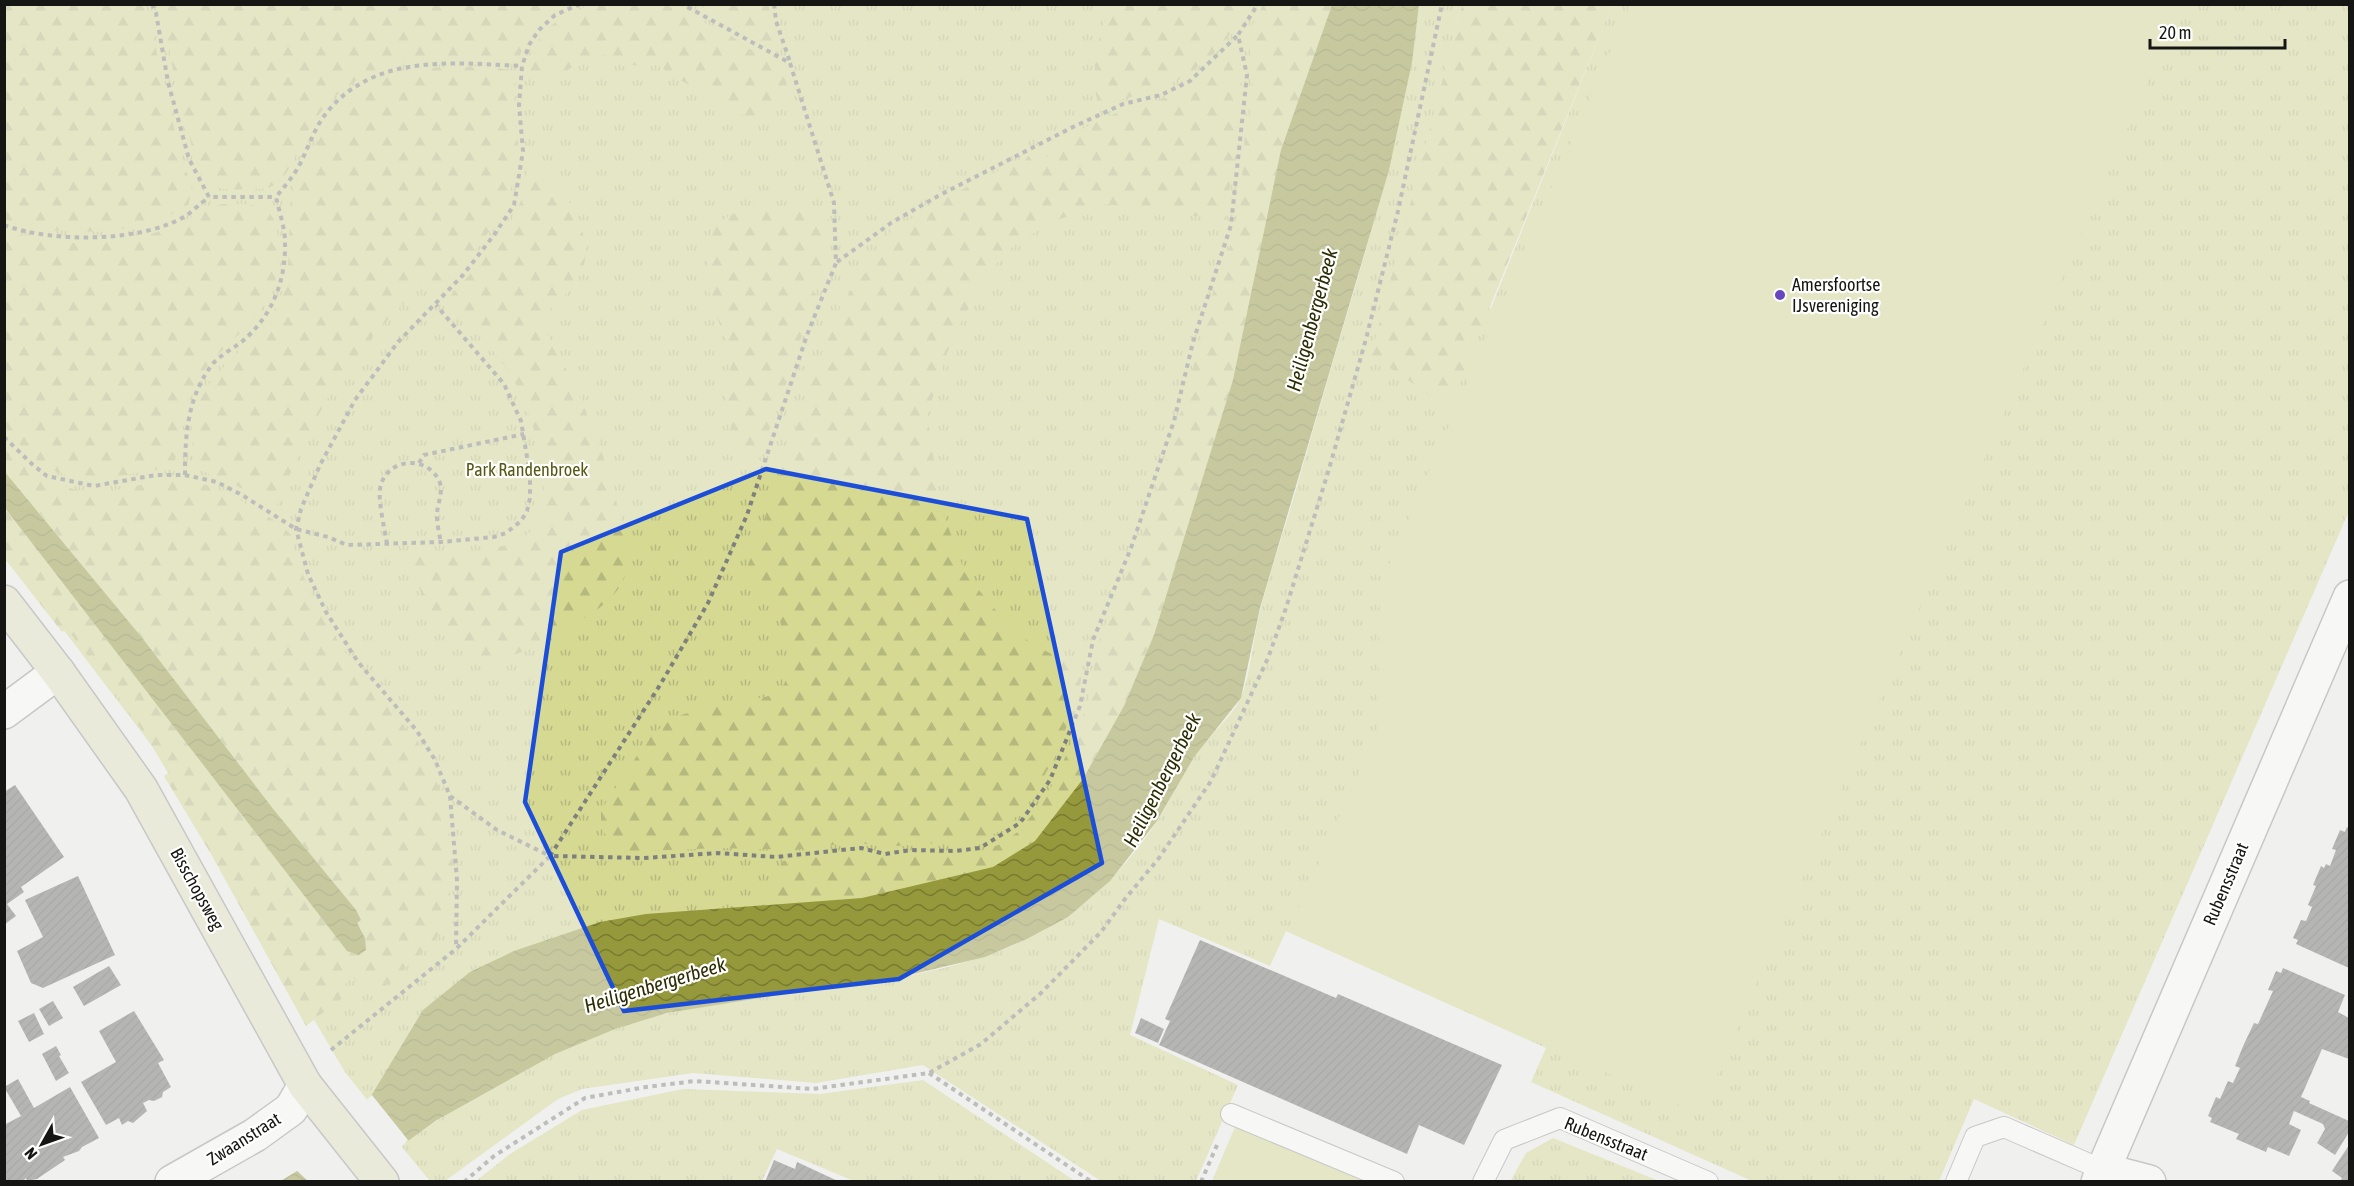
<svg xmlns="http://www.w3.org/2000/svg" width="2354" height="1186" viewBox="0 0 2354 1186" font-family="'Asap Condensed',sans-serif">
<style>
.grass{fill:url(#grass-tufts)}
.forest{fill:url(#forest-firs)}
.pitch{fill:#d5d992}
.water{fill:url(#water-waves)}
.pier{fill:#f0f1ee}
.building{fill:url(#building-hatch)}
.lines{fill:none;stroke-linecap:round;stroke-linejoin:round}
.lane-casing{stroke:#969794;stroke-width:22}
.street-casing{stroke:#969794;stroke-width:36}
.secondary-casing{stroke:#969794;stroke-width:36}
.path{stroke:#7f807e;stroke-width:4;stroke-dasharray:4.5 4.5;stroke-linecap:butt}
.lane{stroke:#fff;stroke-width:20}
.street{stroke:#fff;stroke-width:33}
.secondary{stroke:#e2e3c3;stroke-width:33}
.marked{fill:none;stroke:#1d4ed8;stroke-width:4.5;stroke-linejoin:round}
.poi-dot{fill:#6746bf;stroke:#fffffe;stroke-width:2}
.labels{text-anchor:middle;stroke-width:4.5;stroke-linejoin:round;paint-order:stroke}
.poi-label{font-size:18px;fill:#151514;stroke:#fffffe;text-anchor:start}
.park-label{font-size:18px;fill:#565814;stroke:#fffffe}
.street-label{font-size:18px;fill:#151514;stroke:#fffffe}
.water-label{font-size:20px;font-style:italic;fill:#2b2c04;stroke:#fffffe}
</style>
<defs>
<pattern id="grass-tufts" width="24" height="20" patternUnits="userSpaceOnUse" patternTransform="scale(1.5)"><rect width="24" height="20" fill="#d5d992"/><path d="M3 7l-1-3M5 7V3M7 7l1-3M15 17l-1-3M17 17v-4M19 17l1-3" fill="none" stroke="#b6b97d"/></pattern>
<pattern id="forest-firs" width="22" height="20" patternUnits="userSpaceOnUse" patternTransform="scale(1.5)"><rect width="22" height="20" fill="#d5d992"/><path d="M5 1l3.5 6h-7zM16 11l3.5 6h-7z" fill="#b6b97d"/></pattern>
<pattern id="water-waves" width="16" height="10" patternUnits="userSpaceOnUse" patternTransform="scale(1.5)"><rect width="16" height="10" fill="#95983b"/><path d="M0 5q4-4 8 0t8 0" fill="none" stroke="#787b30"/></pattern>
<pattern id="building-hatch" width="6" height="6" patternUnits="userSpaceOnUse" patternTransform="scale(1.5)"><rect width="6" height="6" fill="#6d6e6b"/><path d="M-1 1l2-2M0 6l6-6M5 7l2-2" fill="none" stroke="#585957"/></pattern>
</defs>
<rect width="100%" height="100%" fill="#f0f1ee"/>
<path class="grass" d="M 5,5 L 1354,5 L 1117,790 L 1050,850 L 368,1101 L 345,1072 L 152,746 L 5,553 Z
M 1419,5 L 1462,5 L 1372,355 L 1491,308 L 1612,5 L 2349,5 L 2349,511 L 2074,1145 L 1974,1099 L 1939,1181 L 1752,1181 L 1531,1082 L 1546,1048 L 1286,931 L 1270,966 L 1159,919 L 1130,1035 L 1238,1085 L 1196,1181 L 1101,1181 L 923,1065 L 816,1083 L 693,1073 L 582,1089 L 558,1099 L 445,1181 L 430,1181 L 401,1146 C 478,1089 575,1034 669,1013 C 773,989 881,990 982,957 C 1059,932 1110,890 1156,823 C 1170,802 1180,777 1194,756 C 1207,738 1235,714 1242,695 C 1251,671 1253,637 1260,611 C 1271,567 1287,523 1299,479 C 1318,413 1337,347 1357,281 C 1383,190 1408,99 1419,5 Z
M 923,1080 L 1075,1181 L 854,1181 L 777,1149 L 762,1181 L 476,1181 L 510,1154 L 582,1110 L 683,1089 L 820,1094 Z
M 1553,1138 L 1659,1181 L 1683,1180 L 1687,1182 L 1510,1182 L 1526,1153 Z"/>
<path class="forest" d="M 5,4 L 146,5 L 179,150 L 191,185 L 192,190 L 188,205 L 184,209 L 158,220 L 133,227 L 105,232 L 42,230 L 5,220 Z
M 161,5 L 564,5 C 538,20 529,29 519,59 C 468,59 405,51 359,79 C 331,95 314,118 300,146 C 294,158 289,172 279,181 C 270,191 257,189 245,189 C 231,190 218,191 207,181 C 199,173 197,161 194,152 C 177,104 171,55 161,5 Z
M 666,5 L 727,33 L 790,77 L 775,109 L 750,119 L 682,81 L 657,65 L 645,67 L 623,63 L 608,54 L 584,59 L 566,71 L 529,74 C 531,41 545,25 575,12 C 580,10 586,6 592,4 C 610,1 646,4 666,5 Z
M 699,5 L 768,5 L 777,41 L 775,44 L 768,44 Z
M 1111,5 L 1111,4 L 1249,5 C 1229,40 1200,74 1160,88 C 1140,96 1119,98 1099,108 C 1089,71 1097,39 1111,5 Z
M 1263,5 L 1332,5 L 1281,150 L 1233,380 L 1154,635 L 1124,706 L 1083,779 L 1035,841 L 993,867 L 862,898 L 770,904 L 783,861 L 856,853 L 891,859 L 902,856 L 920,854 L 944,857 L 972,854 L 1001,844 L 1019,831 L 1047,796 L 1079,728 L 1087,705 L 1100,638 L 1147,525 L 1159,481 L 1187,399 L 1196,354 L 1213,293 L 1234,234 L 1240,206 L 1245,132 L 1249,120 L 1253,85 L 1249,42 L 1252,26 Z
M 1462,5 L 1612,5 L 1449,408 L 1371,355 Z
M 1229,58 L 1238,64 L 1243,73 L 1226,220 L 1106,204 L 1054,221 L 1014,245 L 989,271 L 951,341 L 927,415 L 941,507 L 965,573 L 1006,623 L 1032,644 L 1083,670 L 1077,701 L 1053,760 L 1027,806 L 1001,831 L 979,840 L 881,847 L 856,842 L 794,850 L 721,848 L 615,852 L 601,826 L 601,810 L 650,736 L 672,719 L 684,714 L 774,695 L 787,681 L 792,655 L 788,639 L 777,615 L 754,585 L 748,566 L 831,327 C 846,291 862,275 890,248 L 881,238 L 927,208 L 1028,155 L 1034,164 L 1056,152 L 1053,143 L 1114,114 L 1177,94 L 1192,86 L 1221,61 Z
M 434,68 C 454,68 501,63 517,74 C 515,86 514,99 514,111 C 515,123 518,135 518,148 C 516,213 474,251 434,297 L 422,285 C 398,309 373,333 353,361 C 319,406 297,456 276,508 C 263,499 248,491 233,484 C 225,480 215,478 208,474 C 199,469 195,456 193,447 C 181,380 251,357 277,305 C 294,270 287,235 291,198 C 293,184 304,169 310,157 C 342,95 363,75 434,68 Z
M 528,164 C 560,175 595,233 583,267 C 574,290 556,303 539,320 C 575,380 603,443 619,512 C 623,530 630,546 627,565 C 623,596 598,609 575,624 C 526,655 477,682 438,621 C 422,595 415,587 413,555 C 441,556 506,553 528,534 C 533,530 540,523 542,517 C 546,509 545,498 544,490 C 541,444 528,395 499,358 C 483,338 464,319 445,302 C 473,270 504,240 521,201 C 525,190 526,176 528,164 Z
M 767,201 L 829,219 C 828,242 826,266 818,288 L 812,285 L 810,291 L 816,294 L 756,468 C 728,432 716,403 734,358 C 718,318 701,291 709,247 C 710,243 710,237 712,233 C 720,215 750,207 767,201 Z
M 222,204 C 254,204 275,201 278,239 C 286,318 228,330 195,384 C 180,409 181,441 173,468 C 148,469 123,477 99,479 C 56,482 29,457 5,427 L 5,231 C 59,248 119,248 172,227 C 189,220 204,208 222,204 Z
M 4,443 C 37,479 72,499 122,489 C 141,485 157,480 177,480 C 205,481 226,492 250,506 C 263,514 281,522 291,535 L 297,560 L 315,605 L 352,663 L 419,745 L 429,762 L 443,798 L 448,820 L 453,865 L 447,924 L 436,939 L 411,963 L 407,958 L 402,962 L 406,968 L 375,995 L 367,984 L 362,988 L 353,977 L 344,985 L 350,992 L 306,1026 L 211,854 L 164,776 L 170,772 L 109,683 L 67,629 L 62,632 L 5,559 L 5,508 L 347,951 L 365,938 L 357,923 L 361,919 L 356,910 L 274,810 L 143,639 L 5,471 Z"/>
<path class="pitch" d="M 1630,5 L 2181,5 L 1700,1114 L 1288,932 L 1378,730 L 1380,586 Z
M 1235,1127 L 1363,1181 L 1212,1181 Z"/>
<path class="water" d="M 1332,5 L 1419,5 L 1412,62 L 1389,170 L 1260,608 L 1241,698 L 1194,757 L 1157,821 L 1110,881 L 1068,917 L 1027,939 L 985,957 L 884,981 L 777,995 L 667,1013 L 615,1029 L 555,1054 L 437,1120 L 401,1146 L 367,1181 L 279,1182 L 297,1171 L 368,1101 L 423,1010 L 470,972 L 514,951 L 600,922 L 646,914 L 862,898 L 993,867 L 1035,841 L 1083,779 L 1124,706 L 1154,635 L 1233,380 L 1281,150 Z
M 4,471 L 143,639 L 274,810 L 356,910 L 361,920 L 357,923 L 365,938 L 366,950 L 359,955 L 347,951 L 5,508 Z"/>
<path class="pier" d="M 372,1095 L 408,1140 L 371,1182 L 308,1181 L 295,1169 Z"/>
<path class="building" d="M 15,785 L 64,857 L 21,887 L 24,892 L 7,904 L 16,916 L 4,925 L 4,792 Z
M 2347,827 L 2349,828 L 2349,968 L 2296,944 L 2298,940 L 2293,938 L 2301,920 L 2306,921 L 2312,907 L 2308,905 L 2316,886 L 2313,885 L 2321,866 L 2324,868 L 2326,864 L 2330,866 L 2336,850 L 2332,849 L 2340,830 L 2345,832 Z
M 78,876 L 115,955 L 43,988 L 31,983 L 17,951 L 43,937 L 25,900 Z
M 1200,940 L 1336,998 L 1338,994 L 1502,1065 L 1464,1145 L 1419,1125 L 1407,1154 L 1159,1045 L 1170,1021 L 1165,1019 Z
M 109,966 L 121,985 L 84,1006 L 73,987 Z
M 2283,968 L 2345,995 L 2338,1012 L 2349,1018 L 2349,1059 L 2322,1049 L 2301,1097 L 2310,1101 L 2309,1103 L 2349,1121 L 2349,1132 L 2335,1155 L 2317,1143 L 2325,1129 L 2323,1124 L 2294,1111 L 2289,1124 L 2301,1130 L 2289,1156 L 2268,1147 L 2266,1152 L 2236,1139 L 2239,1134 L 2210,1122 L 2212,1118 L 2208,1116 L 2216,1097 L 2220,1099 L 2228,1081 L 2233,1083 L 2240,1068 L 2235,1066 L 2244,1044 L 2254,1023 L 2258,1024 L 2273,991 L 2268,990 L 2276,971 L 2281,973 Z
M 53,1001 L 63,1018 L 49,1026 L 39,1009 Z
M 134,1011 L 164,1060 L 158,1063 L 171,1087 L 163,1092 L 162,1097 L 154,1101 L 149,1100 L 143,1103 L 147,1111 L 133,1123 L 128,1121 L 122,1125 L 119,1118 L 106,1125 L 81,1082 L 116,1062 L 99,1031 Z
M 34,1013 L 44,1034 L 29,1042 L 18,1021 Z
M 1141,1018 L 1164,1029 L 1158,1043 L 1135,1033 Z
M 56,1046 L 61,1055 L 59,1056 L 69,1073 L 56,1081 L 42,1054 Z
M 18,1079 L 34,1108 L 70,1087 L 99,1138 L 82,1147 L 79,1151 L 63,1157 L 65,1160 L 37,1179 L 27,1181 L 26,1178 L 22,1182 L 4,1182 L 4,1125 L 21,1116 L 4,1087 Z
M 2349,1145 L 2349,1182 L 2340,1182 L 2342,1178 L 2332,1171 Z
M 774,1160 L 795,1169 L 797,1162 L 840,1182 L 765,1182 Z"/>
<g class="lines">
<g class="lane-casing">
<path id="lane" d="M 1231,1114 L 1394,1182
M 1483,1182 L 1504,1140 L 1560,1118 L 1708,1182
M 1956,1182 L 1975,1137 L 2004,1127 L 2103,1170"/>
</g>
<g class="street-casing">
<path id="street" d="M 4,712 L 58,672
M 2103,1170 L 2149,1182
M 172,1182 L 255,1135 L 291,1109 L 305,1085
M 2098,1182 L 2350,597"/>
</g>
<g class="secondary-casing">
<path id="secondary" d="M 4,602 L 58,672 L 141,789 L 305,1085 L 382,1182"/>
</g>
<path class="path" d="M 152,4 L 156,13 L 168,82 L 189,159 L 209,197 L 276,197
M 580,4 L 555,15 L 539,30 L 529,45 L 522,66 L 519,105 L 523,151 L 514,205 L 494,235 L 463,275 L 398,342 L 355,400 L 320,465 L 301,509 L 296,529 L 308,574 L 326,612 L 358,662 L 417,731 L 435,760 L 450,796 L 497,830 L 550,856 L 660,685 L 708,603 L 747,515 L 807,335 L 836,263 L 834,203 L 790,63 L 682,4
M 774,4 L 776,21 L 790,62
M 4,225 C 52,243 143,243 187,215 C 194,210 201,203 209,197
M 837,262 L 891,223 L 938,196 L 1073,127 L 1123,104 L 1161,95 L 1190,81 L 1238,35
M 4,437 L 33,465 L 47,476 L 94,486 L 156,475 L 185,475 L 217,482 L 242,495 L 296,529 L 328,537 L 347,545 L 441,542 L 494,537 L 506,533 L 521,521 L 527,511 L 530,498 L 530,475 L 521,421 L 504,384 L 436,305
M 419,463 L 424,455 L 524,434
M 185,475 C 185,436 187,399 211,366 C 220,354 237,347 247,337 C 274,312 286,278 285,242 C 285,228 279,211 276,197 C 284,187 294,176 300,164 C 309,146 315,126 328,111 C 376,53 455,63 522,66
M 387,544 C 385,531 378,501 380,489 C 385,457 429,454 440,483 C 443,495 437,504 437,515 C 437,524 439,534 441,542
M 450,796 L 457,880 L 456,948
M 331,1050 L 456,949 L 550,856 L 644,858 L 718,853 L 776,857 L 861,848 L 885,854 L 911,850 L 955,851 L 980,848 L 1020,823 L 1050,780 L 1080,706 L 1093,640 L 1131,548 L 1174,421 L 1193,342 L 1231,225 L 1247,75 L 1238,35 L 1258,4
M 929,1073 L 1092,1182
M 464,1182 L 494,1156 L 585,1098 L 646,1087 L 695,1081 L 812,1089 L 929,1073 L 981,1044 L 1041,993 L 1101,932 L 1125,899 L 1159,858 L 1211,781 L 1268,658 L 1286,608 L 1329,469 L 1366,339 L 1398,211 L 1442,4
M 1201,1182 L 1217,1145"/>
<use href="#lane" class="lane"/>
<use href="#street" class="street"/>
<use href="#secondary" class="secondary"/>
</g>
<path d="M0 0H2354V1186H0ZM 766,469 L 1027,519 L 1102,863 L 899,979 L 624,1011 L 525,802 L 561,552 Z" fill="#f0f1ee" fill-opacity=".55" fill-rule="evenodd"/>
<path class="marked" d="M 766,469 L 1027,519 L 1102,863 L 899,979 L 624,1011 L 525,802 L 561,552 Z"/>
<circle class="poi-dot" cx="1780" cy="295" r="6"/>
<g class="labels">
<g class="poi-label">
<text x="1792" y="291">Amersfoortse<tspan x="1792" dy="21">IJsvereniging</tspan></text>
</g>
<g class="park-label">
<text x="527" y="476">Park Randenbroek</text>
</g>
<g class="street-label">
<text transform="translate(2226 884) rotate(-67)" y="6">Rubensstraat</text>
<text transform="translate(197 889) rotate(61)" y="6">Bisschopsweg</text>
<text transform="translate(244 1139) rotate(-32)" y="6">Zwaanstraat</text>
<text transform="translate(1606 1139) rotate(22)" y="6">Rubensstraat</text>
</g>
<g class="water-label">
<text transform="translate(1312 320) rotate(-75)" y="7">Heiligenbergerbeek</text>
<text transform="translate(1162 780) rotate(-63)" y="7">Heiligenbergerbeek</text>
<text transform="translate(655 985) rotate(-17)" y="7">Heiligenbergerbeek</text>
</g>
</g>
<rect width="2354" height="1186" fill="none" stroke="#151514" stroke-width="12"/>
<g transform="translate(42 1144) rotate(230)" stroke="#fffffe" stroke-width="4.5" paint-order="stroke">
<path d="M0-4.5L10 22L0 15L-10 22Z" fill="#151514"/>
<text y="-9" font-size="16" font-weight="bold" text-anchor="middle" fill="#151514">N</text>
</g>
<path d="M2150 39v9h135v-9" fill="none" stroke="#151514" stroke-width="3"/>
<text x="2159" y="39" font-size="18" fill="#151514" stroke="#fffffe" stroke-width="4.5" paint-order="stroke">20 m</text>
</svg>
